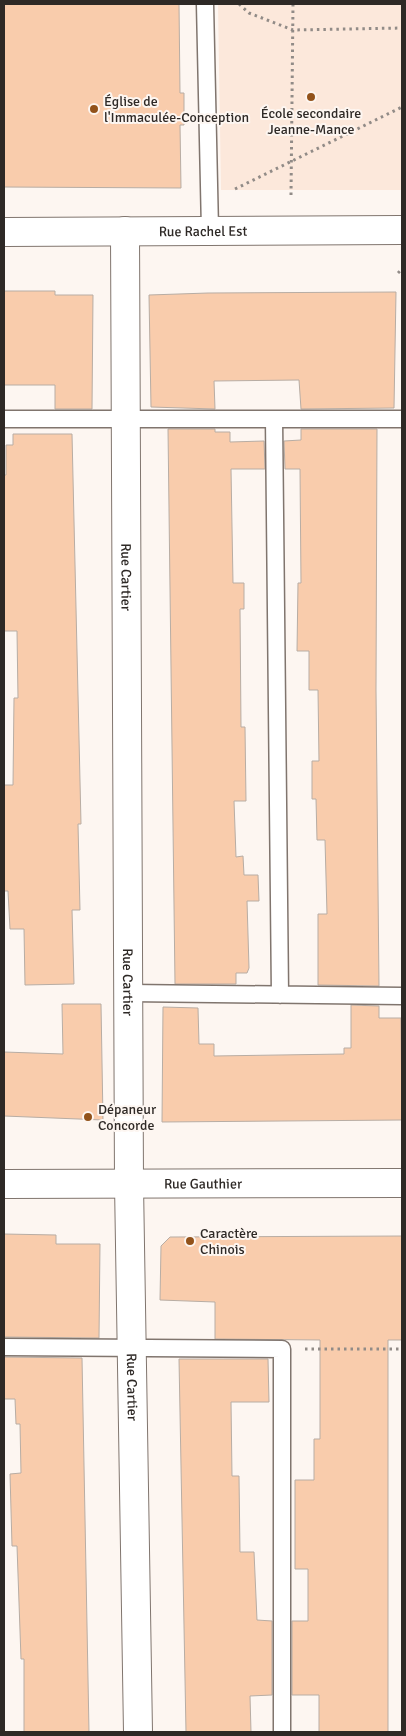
<svg xmlns="http://www.w3.org/2000/svg" width="406" height="1736" viewBox="0 0 406 1736" font-family="Signika,sans-serif">
<style>
.built{fill:#fce8db}
.building{fill:#f9ccac;stroke:#b8ada4}
.lines{fill:none;stroke-linecap:round;stroke-linejoin:round}
.service-casing{stroke:#80756e;stroke-width:19}
.minor-casing{stroke:#80756e;stroke-width:30}
.secondary-casing{stroke:#80756e;stroke-width:30}
.path{stroke:#918b87;stroke-width:3;stroke-dasharray:2.5 4;stroke-linecap:butt}
.service{stroke:#fff;stroke-width:16}
.minor{stroke:#fff;stroke-width:28}
.secondary{stroke:#fff;stroke-width:28}
.poi-dot{fill:#92521a;stroke:#fdf6f1;stroke-width:2}
.labels{text-anchor:middle;stroke-width:4;stroke-linejoin:round;paint-order:stroke}
.poi-label{font-size:14px;fill:#2e2926;stroke:#fdf6f1;text-anchor:start}
.street-label{font-size:14px;fill:#2e2926;stroke:#fdf6f1}
</style>
<rect width="100%" height="100%" fill="#fdf6f1"/>
<path class="built" d="M 218,4 L 402,4 L 402,190 L 221,190 Z"/>
<path class="building" d="M 4,4 L 179,4 L 180,93 L 184,93 L 184,125 L 180,125 L 181,188 L 4,187 Z
M 4,291 L 55,291 L 55,295 L 93,295 L 92,409 L 55,409 L 55,385 L 4,385 Z
M 396,292 L 394,408 L 301,409 L 299,380 L 214,381 L 215,409 L 151,407 L 149,295 L 208,293 Z
M 168,429 L 215,429 L 215,432 L 230,432 L 230,442 L 264,441 L 265,469 L 231,469 L 233,583 L 244,583 L 244,609 L 240,609 L 241,727 L 245,727 L 246,801 L 234,801 L 236,857 L 243,856 L 244,875 L 258,875 L 259,901 L 247,901 L 249,968 L 247,973 L 236,973 L 236,984 L 175,984 Z
M 301,429 L 377,429 L 376,690 L 379,986 L 318,985 L 318,914 L 327,914 L 325,840 L 317,840 L 316,799 L 312,799 L 312,761 L 319,761 L 318,690 L 309,690 L 309,651 L 297,651 L 298,583 L 301,583 L 300,469 L 285,469 L 284,441 L 301,440 Z
M 13,434 L 72,434 L 81,824 L 78,824 L 80,910 L 72,910 L 74,984 L 25,985 L 24,929 L 10,929 L 8,891 L 4,891 L 4,785 L 13,785 L 14,698 L 18,698 L 17,631 L 4,631 L 4,475 L 6,475 L 6,445 L 13,445 Z
M 62,1004 L 101,1004 L 103,1120 L 4,1116 L 4,1052 L 63,1054 Z
M 351,1005 L 379,1006 L 379,1018 L 401,1018 L 402,1120 L 162,1122 L 163,1007 L 198,1008 L 199,1044 L 214,1044 L 214,1056 L 344,1054 L 344,1048 L 351,1048 Z
M 4,1234 L 56,1235 L 56,1244 L 100,1244 L 99,1338 L 4,1337 Z
M 402,1236 L 402,1340 L 388,1340 L 388,1732 L 319,1732 L 319,1695 L 292,1695 L 292,1621 L 308,1621 L 308,1569 L 295,1569 L 295,1480 L 314,1480 L 314,1439 L 320,1439 L 320,1340 L 215,1339 L 215,1302 L 160,1300 L 161,1246 L 170,1237 Z
M 4,1357 L 82,1358 L 89,1732 L 24,1732 L 24,1659 L 21,1659 L 17,1546 L 12,1546 L 10,1474 L 21,1473 L 20,1424 L 16,1424 L 15,1399 L 4,1399 Z
M 179,1359 L 268,1359 L 269,1402 L 231,1402 L 232,1476 L 239,1476 L 240,1552 L 254,1552 L 257,1620 L 272,1621 L 272,1695 L 250,1696 L 251,1732 L 186,1732 Z"/>
<g class="lines">
<g class="service-casing">
<path id="service" d="M 205,4 L 210,230
M 4,419 L 402,419
M 274,419 L 280,995
M 129,993 L 402,996
M 4,1347 L 282,1349 L 282,1732"/>
</g>
<g class="minor-casing">
<g id="minor">
<path id="s1" d="M 125,231 L 129,1184 L 138,1732"/>
<path id="s2" d="M 4,1184 L 402,1183"/>
</g>
</g>
<g class="secondary-casing">
<g id="secondary">
<path id="s3" d="M 4,232 L 402,230"/>
</g>
</g>
<path class="path" d="M 239,4 L 249,13 L 293,30 L 402,28
M 235,189 L 402,107
M 291,195 L 293,4
M 398,273 L 400,271
M 305,1349 L 402,1349"/>
<use href="#service" class="service"/>
<use href="#minor" class="minor"/>
<use href="#secondary" class="secondary"/>
</g>
<g class="poi-dot">
<circle cx="311" cy="97" r="5"/>
<circle cx="94" cy="109" r="5"/>
<circle cx="88" cy="1117" r="5"/>
<circle cx="190" cy="1241" r="5"/>
</g>
<g class="labels">
<g class="poi-label">
<text x="104" y="106">Église de<tspan x="104" dy="16">l'Immaculée-Conception</tspan></text>
<text x="311" y="118" text-anchor="middle">École secondaire<tspan x="311" dy="16">Jeanne-Mance</tspan></text>
<text x="98" y="1114">Dépaneur<tspan x="98" dy="16">Concorde</tspan></text>
<text x="200" y="1238">Caractère<tspan x="200" dy="16">Chinois</tspan></text>
</g>
<g class="street-label">
<text dy="5" stroke="none"><textPath href="#s3" startOffset="199">Rue Rachel Est</textPath></text>
<text dy="5" stroke="none"><textPath href="#s1" startOffset="346">Rue Cartier</textPath></text>
<text dy="5" stroke="none"><textPath href="#s1" startOffset="751">Rue Cartier</textPath></text>
<text dy="5" stroke="none"><textPath href="#s2" startOffset="199">Rue Gauthier</textPath></text>
<text dy="5" stroke="none"><textPath href="#s1" startOffset="1156">Rue Cartier</textPath></text>
</g>
</g>
<rect width="406" height="1736" fill="none" stroke="#2e2926" stroke-width="10"/>
</svg>
